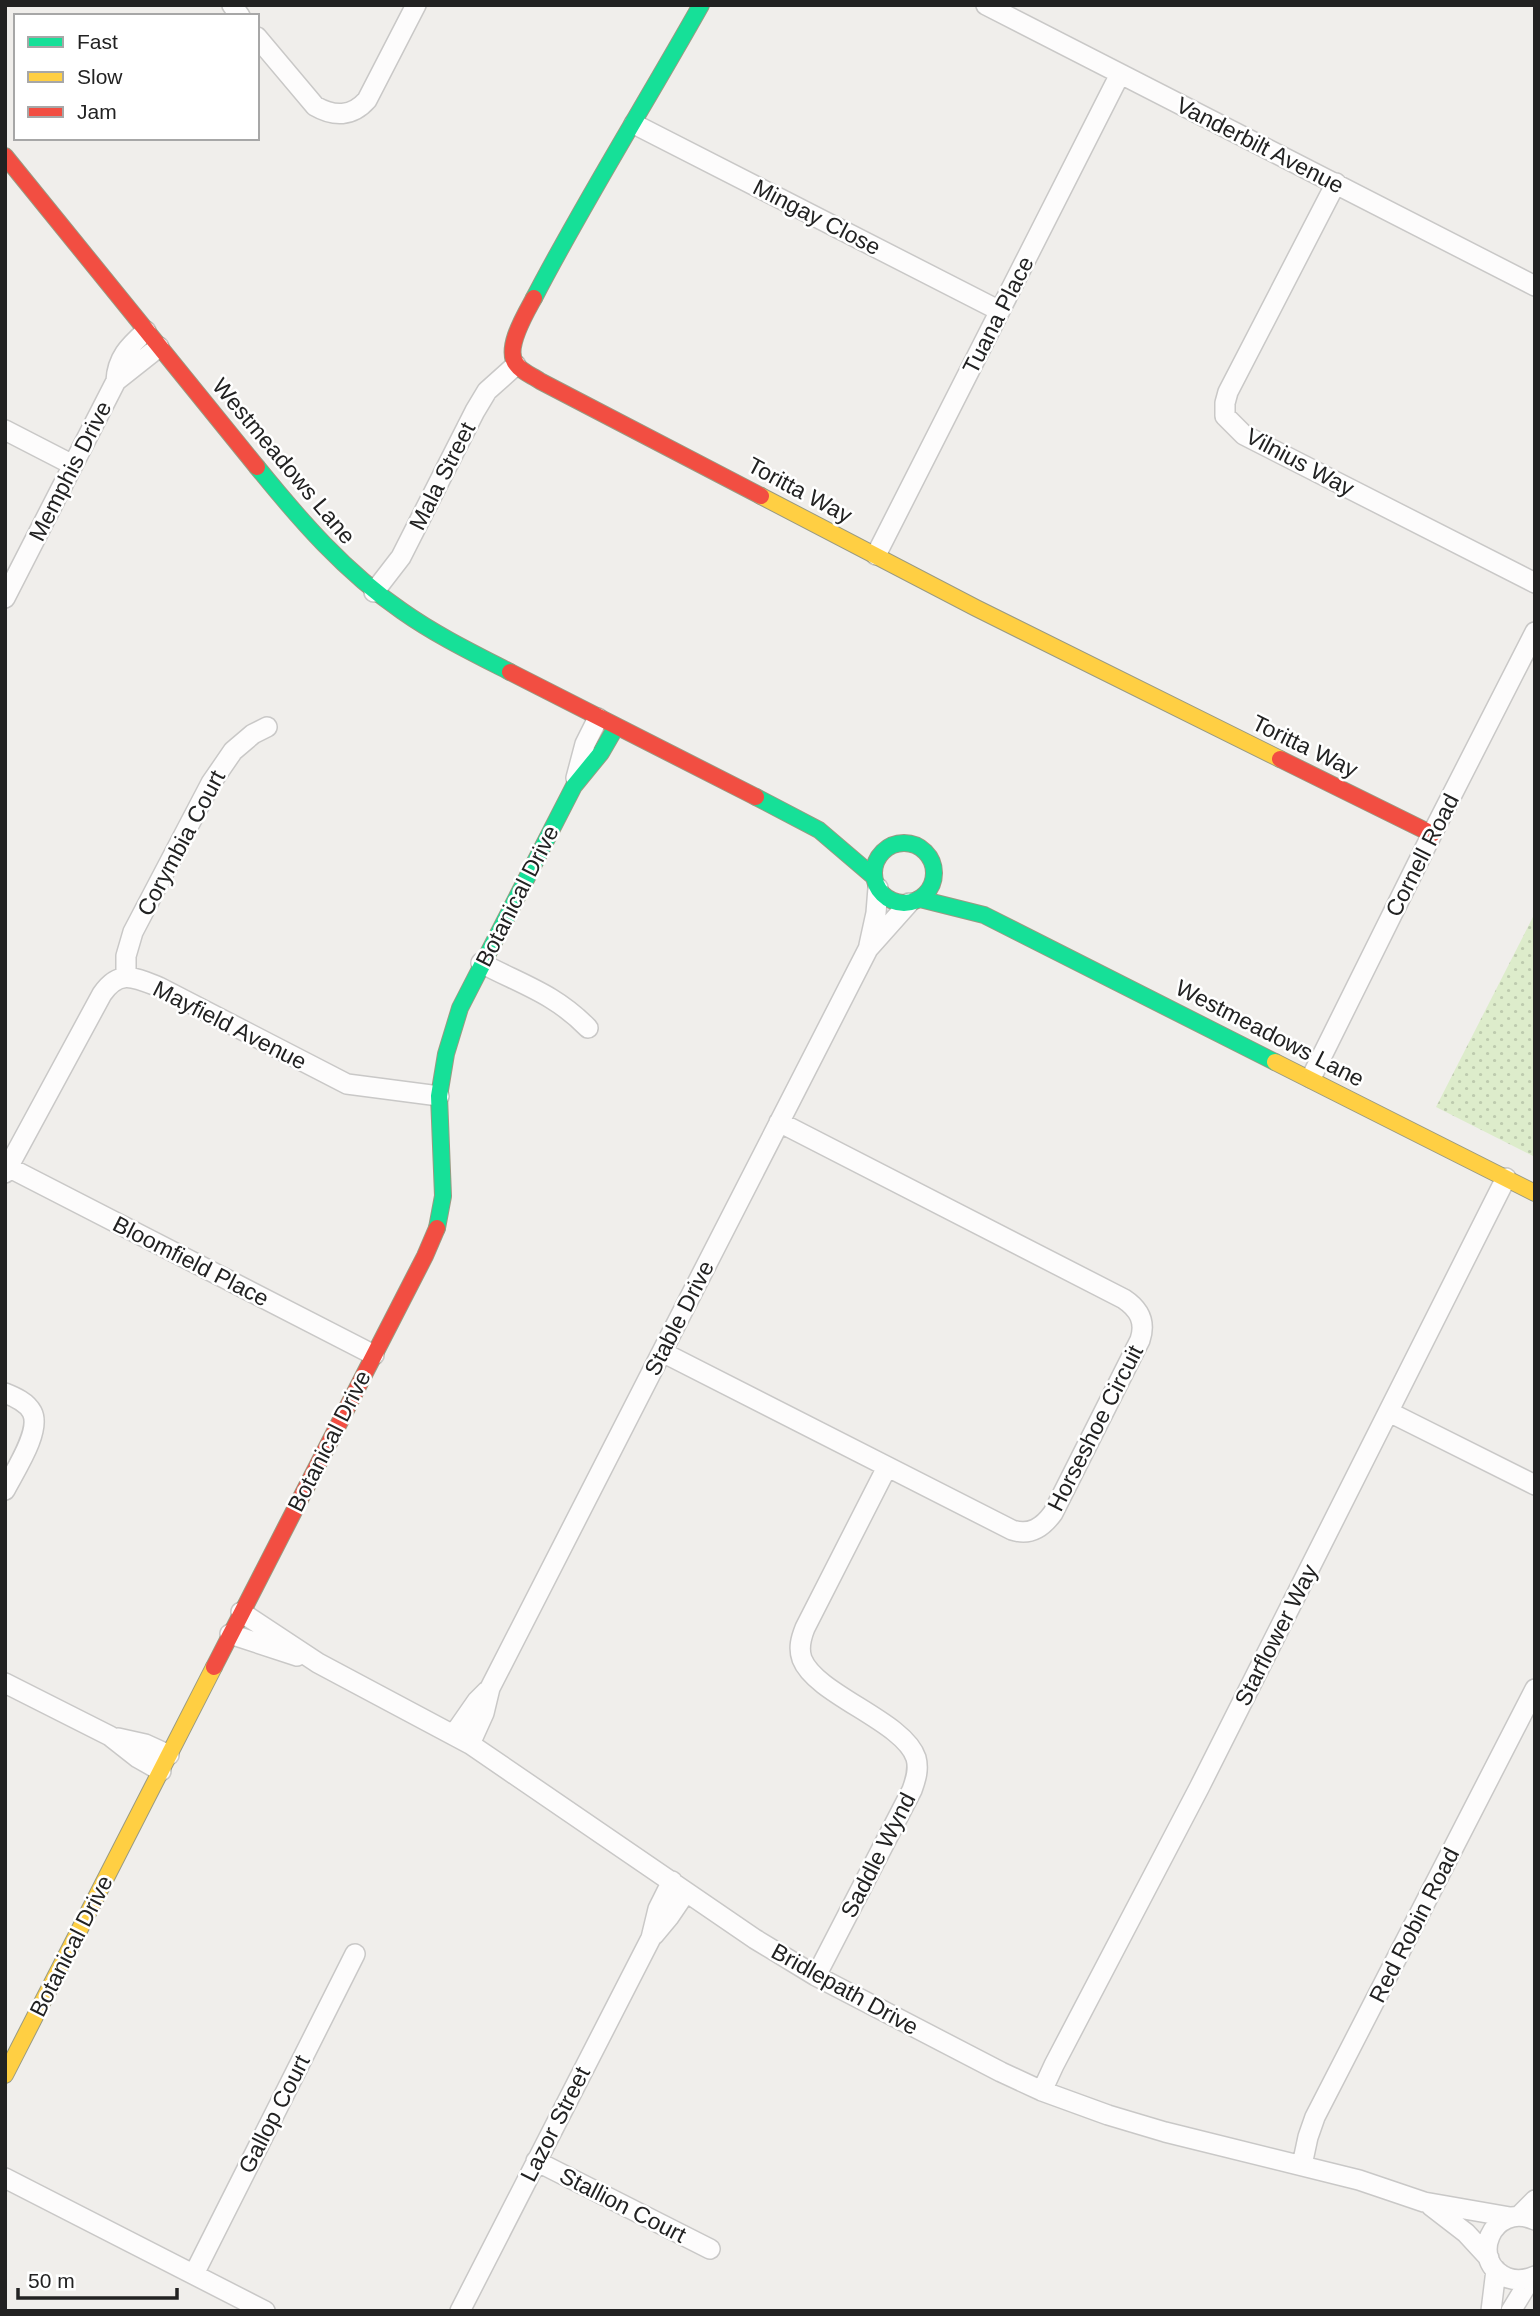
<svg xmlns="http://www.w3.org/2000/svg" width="1540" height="2316" viewBox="0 0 1540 2316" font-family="Arial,sans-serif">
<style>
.grass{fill:url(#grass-dots)}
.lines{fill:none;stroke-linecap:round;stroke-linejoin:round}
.street-casing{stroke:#c9c8c7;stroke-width:22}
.fast-casing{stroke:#999a82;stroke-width:18}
.slow-casing{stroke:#999a82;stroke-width:18}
.jam-casing{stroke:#999a82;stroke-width:18}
.street{stroke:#fdfcfc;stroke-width:19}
.fast{stroke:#16e098;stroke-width:16}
.slow{stroke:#ffcf43;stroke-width:16}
.jam{stroke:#f24e42;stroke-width:16}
.labels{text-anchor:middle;stroke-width:5;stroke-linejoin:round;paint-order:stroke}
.street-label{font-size:23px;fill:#222;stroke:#fff}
</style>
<defs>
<pattern id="grass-dots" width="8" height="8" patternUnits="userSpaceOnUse" patternTransform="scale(1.75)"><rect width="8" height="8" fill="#ddeccb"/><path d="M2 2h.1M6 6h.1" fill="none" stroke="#bdcaae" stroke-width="1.8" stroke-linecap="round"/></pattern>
</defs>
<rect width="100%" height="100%" fill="#f0eeeb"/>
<path class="grass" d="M 1535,913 L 1535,1157 L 1436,1107 Z"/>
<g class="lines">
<g class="street-casing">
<path id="street" d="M 232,5 L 240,16
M 986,5 L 1535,286
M 257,37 L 315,106 C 334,117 352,117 367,100 L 416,5
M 634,124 L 1000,311
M 1336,183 L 1228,392 L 1225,403 L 1225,416 L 1244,435 L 1535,583
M 116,381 C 117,358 129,346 146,331
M 5,430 L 73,465
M 876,555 L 1120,74
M 374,592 L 401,557 L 475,411 L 487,391 L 516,365
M 5,598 L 116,381 L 159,347
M 576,778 L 585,744 L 598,718
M 869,945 L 876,913 L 878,888
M 481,963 C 523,985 555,994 588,1028
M 126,977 L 126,956 L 133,932 L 211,783 L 233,751 L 253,734 L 267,727
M 1311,1078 L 1432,834 L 1535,632
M 8,1167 L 374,1355
M 5,1173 L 102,994 C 119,969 134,977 159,987 L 347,1084 L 439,1096
M 662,1352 L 1012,1530 C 1030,1536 1043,1527 1053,1513 L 1140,1340 C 1146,1322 1139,1309 1124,1299 L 779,1122
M 5,1393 C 15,1397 27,1402 32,1412 C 42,1431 14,1472 5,1490
M 1389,1412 L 1535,1485
M 241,1612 L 318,1663 L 470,1744 L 755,1939 L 816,1976 L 1001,2072 L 1042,2091 L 1108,2115 L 1165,2132 L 1359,2180 L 1424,2202 L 1510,2217
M 230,1634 L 297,1656
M 5,1683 L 110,1736 L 138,1758 L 161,1771
M 454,1734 L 477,1701 L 487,1691
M 118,1738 L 145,1744 L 169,1755
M 470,1744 L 484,1713 L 490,1688 L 868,949 L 909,903
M 654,1935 L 669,1917 L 686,1892
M 816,1976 L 912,1790 C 916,1779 919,1769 916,1758 C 904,1721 816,1695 802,1659 C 798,1648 801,1638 805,1628 L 887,1467
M 1042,2091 L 1054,2065 L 1199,1788 L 1506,1178
M 536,2161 L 710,2249
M 1302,2165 L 1308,2137 L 1315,2117 L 1535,1689
M 5,2178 L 265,2311
M 1431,2206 L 1466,2233 L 1489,2258
M 1519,2216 L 1535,2200
M 1535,2220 C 1492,2201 1467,2262 1508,2278 C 1517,2281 1526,2280 1535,2276
M 194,2274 L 355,1954
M 460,2311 L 651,1938 L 658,1909 L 672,1881
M 1491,2311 L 1496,2270
M 1511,2311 L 1531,2278"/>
</g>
<g class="fast-casing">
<path id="fast" d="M 534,298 C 586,198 646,103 701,5
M 257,467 C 300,520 345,572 402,611 C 436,635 473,653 510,672
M 756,797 L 819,830 L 874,877
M874 873a30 30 0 1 1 60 0a30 30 0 1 1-60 0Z
M 920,899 L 984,915 L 1275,1062
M 437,1228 L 443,1196 L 439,1096 L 446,1054 L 460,1008 L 574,786 L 601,753 L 616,727"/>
</g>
<g class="slow-casing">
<path id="slow" d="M 761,496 L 976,608 L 1280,759
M 1275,1062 L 1535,1193
M 5,2075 L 214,1667"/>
</g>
<g class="jam-casing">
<path id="jam" d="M 5,156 L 257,467
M 534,298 C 526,313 503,350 517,365 C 522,372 533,376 540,381 L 761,496
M 510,672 L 756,797
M 1280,759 L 1432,834
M 214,1667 L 425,1256 L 437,1228"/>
</g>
<use href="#street" class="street"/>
<use href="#fast" class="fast"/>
<use href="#slow" class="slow"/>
<use href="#jam" class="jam"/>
</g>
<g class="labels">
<g class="street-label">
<text transform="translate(1260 145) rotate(27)" y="8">Vanderbilt Avenue</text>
<text transform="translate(817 217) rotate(27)" y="8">Mingay Close</text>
<text transform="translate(998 315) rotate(-63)" y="8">Tuana Place</text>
<text transform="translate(284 461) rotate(50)" y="8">Westmeadows Lane</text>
<text transform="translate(1300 462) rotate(28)" y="8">Vilnius Way</text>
<text transform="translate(70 471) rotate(-63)" y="8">Memphis Drive</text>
<text transform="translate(442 476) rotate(-63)" y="8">Mala Street</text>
<text transform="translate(800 490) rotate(28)" y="8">Toritta Way</text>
<text transform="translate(1305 746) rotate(26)" y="8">Toritta Way</text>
<text transform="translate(181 843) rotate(-62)" y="8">Corymbia Court</text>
<text transform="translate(1422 855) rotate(-63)" y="8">Cornell Road</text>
<text transform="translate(517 896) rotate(-63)" y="8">Botanical Drive</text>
<text transform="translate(230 1025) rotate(27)" y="8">Mayfield Avenue</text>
<text transform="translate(1270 1033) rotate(27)" y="8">Westmeadows Lane</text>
<text transform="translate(191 1261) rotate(27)" y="8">Bloomfield Place</text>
<text transform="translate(679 1318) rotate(-63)" y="8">Stable Drive</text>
<text transform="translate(1095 1428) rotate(-63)" y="8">Horseshoe Circuit</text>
<text transform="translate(329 1441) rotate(-63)" y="8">Botanical Drive</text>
<text transform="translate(1276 1635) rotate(-63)" y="8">Starflower Way</text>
<text transform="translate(878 1855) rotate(-63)" y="8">Saddle Wynd</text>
<text transform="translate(1414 1925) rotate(-63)" y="8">Red Robin Road</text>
<text transform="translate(71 1946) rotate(-63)" y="8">Botanical Drive</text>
<text transform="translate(845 1989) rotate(29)" y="8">Bridlepath Drive</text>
<text transform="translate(274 2114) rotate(-63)" y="8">Gallop Court</text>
<text transform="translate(555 2124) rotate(-63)" y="8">Lazor Street</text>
<text transform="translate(623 2205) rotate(27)" y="8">Stallion Court</text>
</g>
</g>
<rect width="1540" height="2316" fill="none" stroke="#222222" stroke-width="14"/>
<rect x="14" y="14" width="245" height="126" fill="#ffffff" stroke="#a7a7a7" stroke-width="2"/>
<rect x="28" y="37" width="35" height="10" fill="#16e098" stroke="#a7a7a7" stroke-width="2"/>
<text x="77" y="49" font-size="21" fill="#222222">Fast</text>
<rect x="28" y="72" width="35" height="10" fill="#ffcf43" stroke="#a7a7a7" stroke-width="2"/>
<text x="77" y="84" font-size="21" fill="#222222">Slow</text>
<rect x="28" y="107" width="35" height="10" fill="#f24e42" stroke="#a7a7a7" stroke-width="2"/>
<text x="77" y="119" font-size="21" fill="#222222">Jam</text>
<path d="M18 2288v10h159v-10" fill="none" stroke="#222222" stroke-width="3.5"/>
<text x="28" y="2288" font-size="21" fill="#222222" stroke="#ffffff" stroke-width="5" paint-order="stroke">50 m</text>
</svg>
